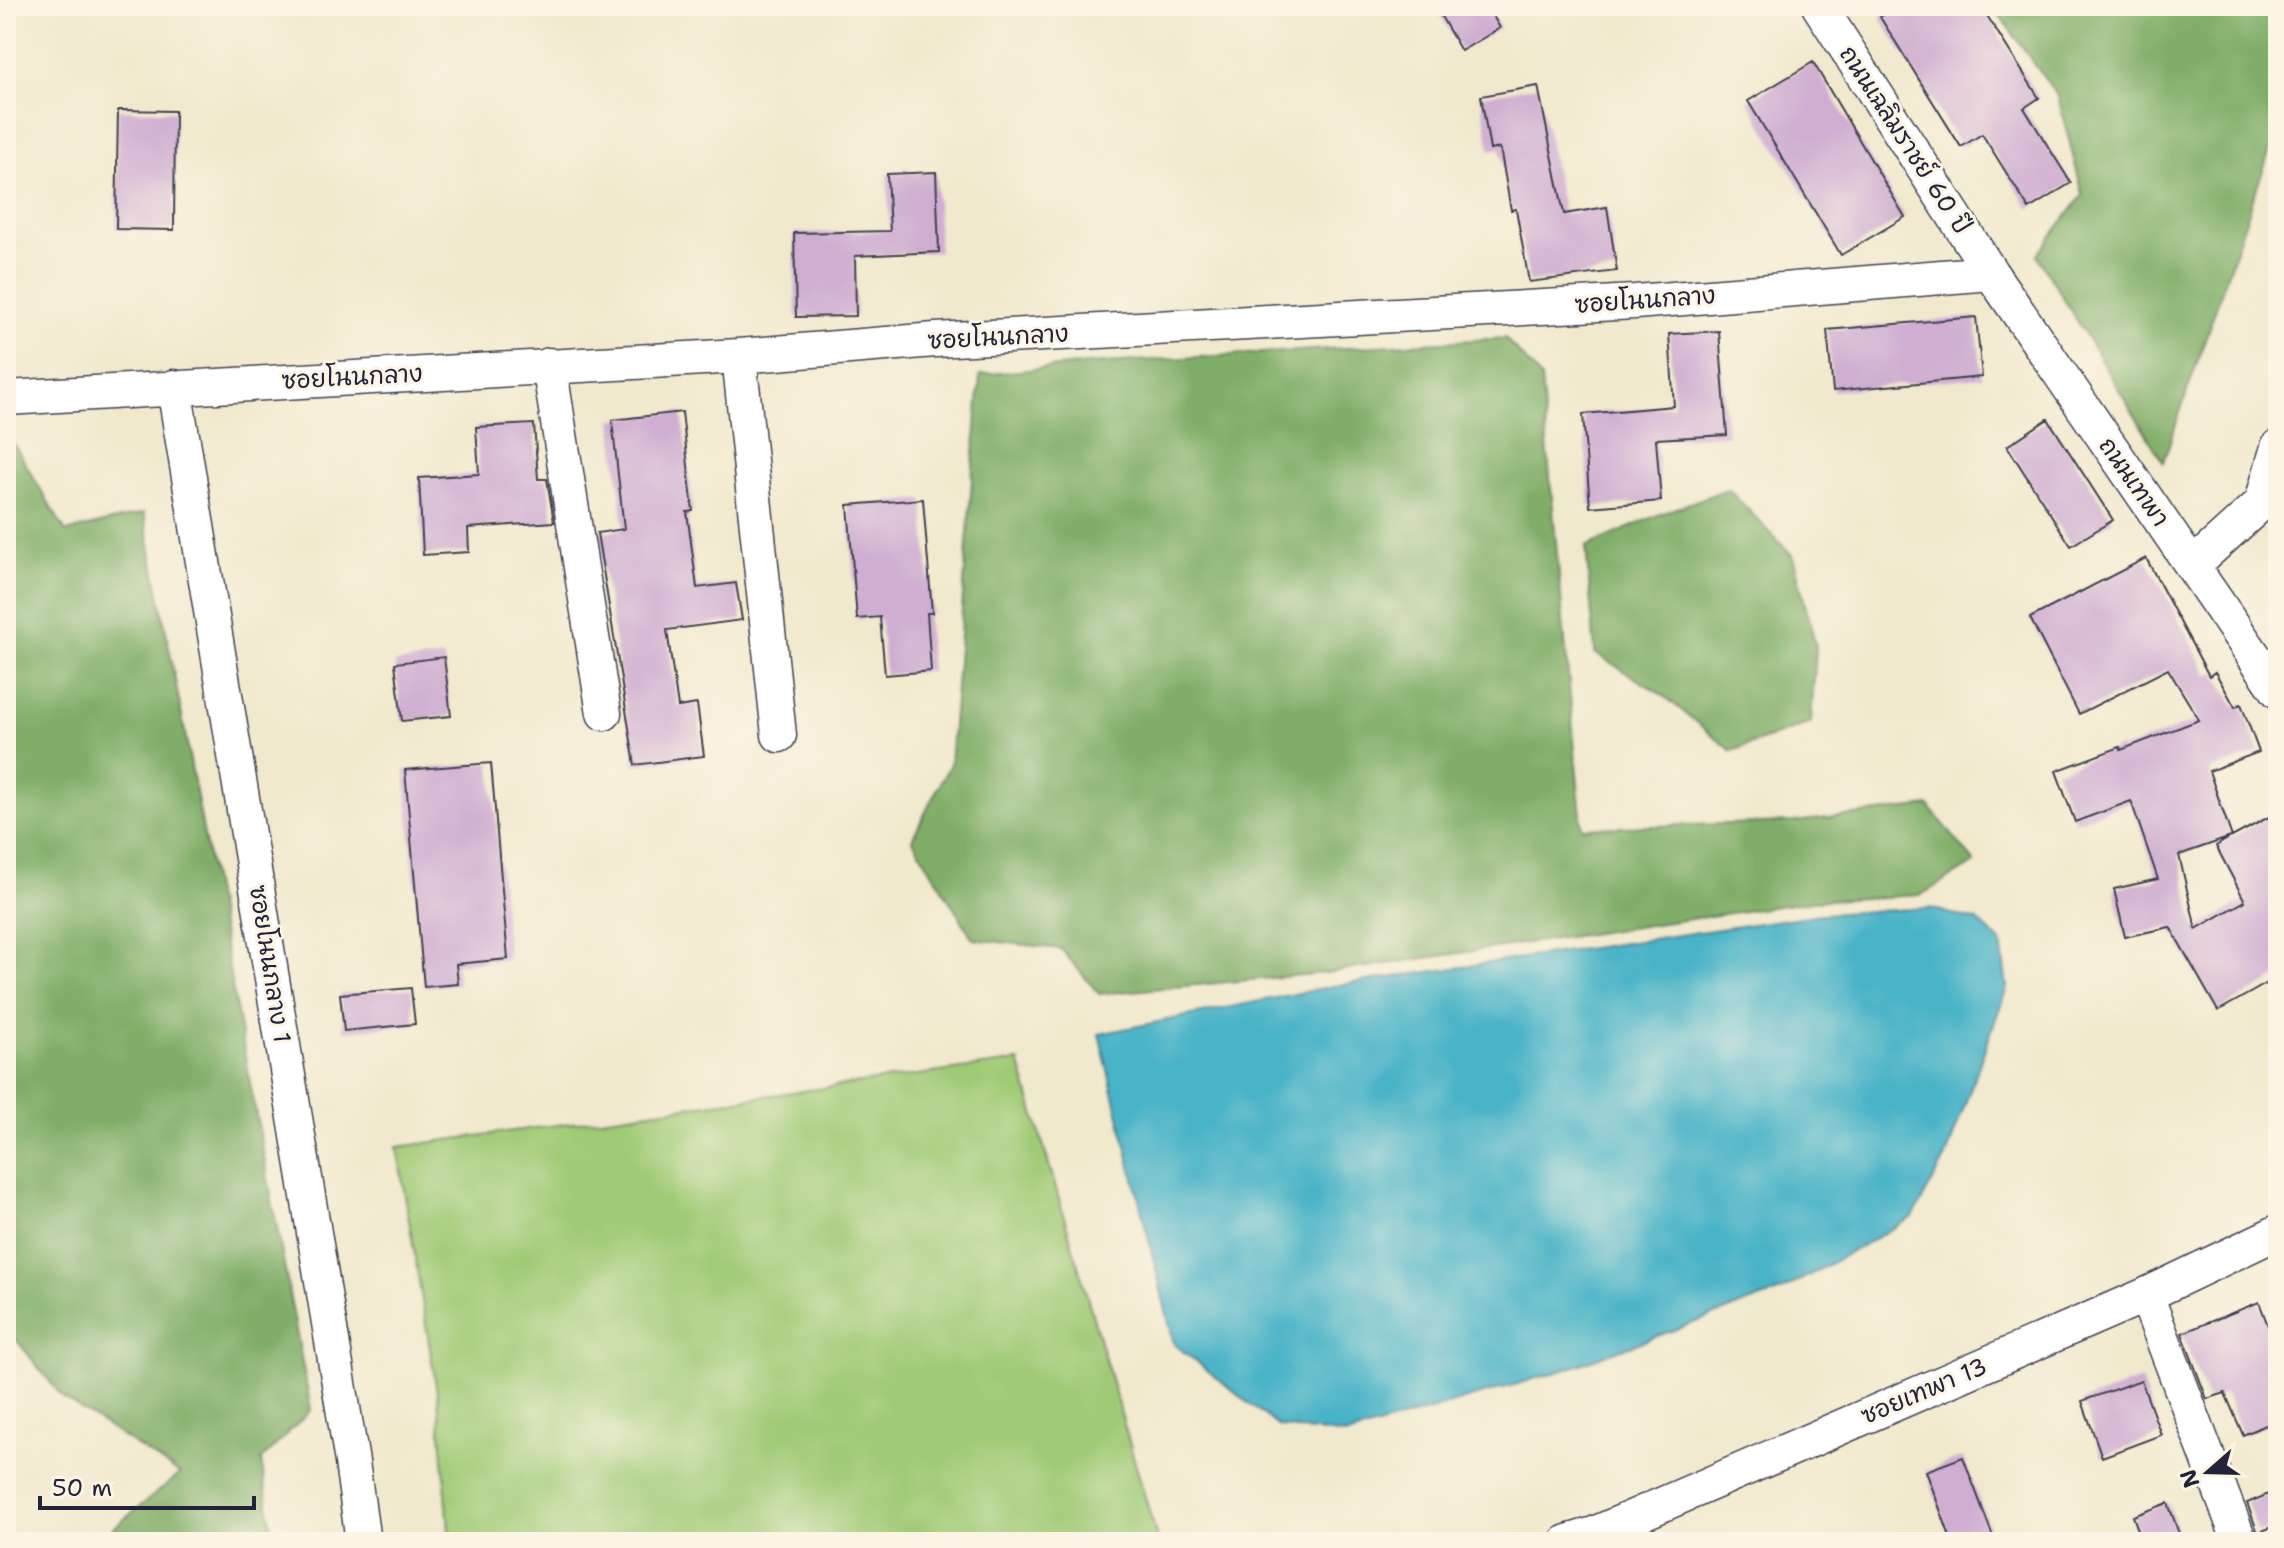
<svg xmlns="http://www.w3.org/2000/svg" width="2284" height="1548" viewBox="0 0 2284 1548" font-family="'Shantell Sans','Playpen Sans Thai',sans-serif">
<style>
.green{fill:#a0ca76;stroke:#617658;stroke-width:2}
.forest{fill:#80ae67;stroke:#516851;stroke-width:2}
.water{fill:#49b3c7;stroke:#366a81;stroke-width:2}
.building{fill:#cfaed1;fill-rule:evenodd}
.lines{fill:none;stroke-linecap:round;stroke-linejoin:round}
.minor-casing{stroke:#414051;stroke-width:37}
.minor{stroke:#fff;stroke-width:34}
.labels{text-anchor:middle;stroke-width:6;stroke-linejoin:round;paint-order:stroke}
.street-label{font-size:24px;fill:#22223b;stroke:#fcf5e5}
</style>
<rect width="100%" height="100%" fill="#fcf5e5"/>
<filter id="ink" filterUnits="userSpaceOnUse"><feTurbulence type="fractalNoise" baseFrequency=".0125" numOctaves="2"/><feDisplacementMap in="SourceGraphic" scale="16" xChannelSelector="R" yChannelSelector="G"/><feConvolveMatrix kernelMatrix="1 2 1 2 8 2 1 2 1" color-interpolation-filters="sRGB"/></filter>
<filter id="wash" filterUnits="userSpaceOnUse"><feTurbulence type="fractalNoise" baseFrequency=".006" numOctaves="4" result="noise"/><feDisplacementMap in="SourceGraphic" scale="32" xChannelSelector="R" yChannelSelector="G"/><feGaussianBlur stdDeviation="1.8" result="paint"/><feColorMatrix in="noise" values="0 0 0 0 0 0 0 0 0 0 0 0 0 0 0 0 0 1.4 0 .05"/><feComposite in="paint" operator="in"/></filter>
<g filter="url(#wash)">
<rect width="100%" height="100%" fill="#f1e9cd"/>
<path class="green" d="M 1019,1061 L 1158,1542 L 450,1542 L 438,1398 L 397,1147 Z"/>
<path class="forest" d="M 1993,6 L 2278,6 L 2278,116 L 2275,135 L 2163,462 L 2037,255 L 2083,195 L 2058,97 Z
M 1505,338 L 1541,378 L 1582,828 L 1794,822 L 1929,806 L 1975,863 L 1921,895 L 1812,901 L 1325,973 L 1099,994 L 1061,949 L 973,939 L 912,839 L 950,764 L 980,375 L 1087,364 Z
M 6,431 L 66,532 L 144,513 L 311,1410 L 261,1460 L 274,1542 L 127,1542 L 112,1529 L 180,1474 L 63,1398 L 6,1327 Z
M 1728,489 L 1793,556 L 1816,647 L 1811,723 L 1732,751 L 1664,696 L 1595,653 L 1586,547 L 1660,514 Z"/>
<path class="water" d="M 1930,908 L 1978,921 L 2001,942 L 2007,988 L 1945,1159 L 1913,1217 L 1781,1291 L 1567,1369 L 1347,1435 L 1279,1427 L 1174,1344 L 1099,1034 L 1333,986 L 1821,914 Z"/>
<g id="blocks">
<path class="building" d="M 1435,6 L 1487,6 L 1500,28 L 1461,51 Z
M 1897,6 L 1981,6 L 2039,98 L 2024,108 L 2071,183 L 2029,209 L 1982,134 L 1961,147 L 1880,17 Z
M 1813,62 L 1905,217 L 1841,255 L 1748,101 Z
M 1538,86 L 1564,214 L 1607,207 L 1617,271 L 1529,282 L 1516,209 L 1511,210 L 1500,148 L 1490,150 L 1481,96 Z
M 118,110 L 175,111 L 174,230 L 116,229 Z
M 936,172 L 939,252 L 855,256 L 856,316 L 796,317 L 794,233 L 890,231 L 887,174 Z
M 1976,317 L 1982,377 L 1833,391 L 1827,330 Z
M 1719,331 L 1727,435 L 1656,439 L 1661,501 L 1590,507 L 1583,414 L 1674,406 L 1669,334 Z
M 682,412 L 693,511 L 687,512 L 697,588 L 736,583 L 742,620 L 667,630 L 678,707 L 697,704 L 704,756 L 635,765 L 597,533 L 624,529 L 612,420 Z
M 2048,419 L 2113,520 L 2071,546 L 2007,446 Z
M 534,424 L 538,479 L 547,479 L 554,522 L 468,528 L 469,552 L 423,555 L 419,478 L 479,474 L 476,427 Z
M 923,499 L 932,613 L 927,613 L 931,671 L 885,675 L 880,617 L 857,619 L 848,505 Z
M 2146,558 L 2209,676 L 2215,672 L 2235,707 L 2241,704 L 2259,752 L 2209,771 L 2232,837 L 2278,812 L 2278,977 L 2218,1011 L 2170,927 L 2125,937 L 2114,889 L 2158,879 L 2131,801 L 2075,822 L 2056,771 L 2120,747 L 2121,750 L 2199,720 L 2168,669 L 2079,714 L 2030,618 ZM 2231,837 L 2216,846 L 2245,901 L 2196,929 L 2179,855 Z
M 444,657 L 451,716 L 402,721 L 395,663 Z
M 491,763 L 508,959 L 456,964 L 458,984 L 424,987 L 405,770 Z
M 411,988 L 415,1024 L 344,1031 L 340,994 Z
M 2259,1302 L 2278,1352 L 2278,1420 L 2243,1435 L 2225,1393 L 2207,1399 L 2182,1333 Z
M 2141,1380 L 2161,1435 L 2102,1457 L 2082,1401 Z
M 1963,1457 L 1995,1542 L 1952,1542 L 1926,1471 Z
M 2278,1490 L 2278,1524 L 2258,1533 L 2247,1503 Z
M 2168,1503 L 2182,1542 L 2142,1542 L 2133,1516 Z"/>
</g>
</g>
<g filter="url(#ink)">
<use href="#blocks" fill-opacity="0" stroke="#414051" stroke-width="2"/>
<g class="lines">
<g class="minor-casing">
<path id="minor" d="M 1819,6 L 1991,273 L 2278,691
M 739,356 L 779,735
M 549,365 L 604,713
M 174,387 L 352,1462 L 363,1542
M 6,398 L 739,356 L 935,340 L 1635,302 L 1991,273
M 2262,502 L 2278,447
M 2192,566 L 2278,488
M 2146,1295 L 2240,1542
M 1567,1542 L 1594,1534 L 2146,1295 L 2278,1232"/>
</g>
<use href="#minor" class="minor"/>
</g>
</g>
<g class="labels">
<g class="street-label">
<text transform="translate(1905 140) rotate(57)" y="8">ถนนเฉลิมราชย์ 60 ปี</text>
<text transform="translate(1645 300) rotate(-4)" y="8">ซอยโนนกลาง</text>
<text transform="translate(998 337) rotate(-3)" y="8">ซอยโนนกลาง</text>
<text transform="translate(352 377) rotate(-3)" y="8">ซอยโนนกลาง</text>
<text transform="translate(2134 482) rotate(55)" y="8">ถนนเทพา</text>
<text transform="translate(270 964) rotate(81)" y="8">ซอยโนนกลาง 1</text>
<text transform="translate(1924 1391) rotate(-23)" y="8">ซอยเทพา 13</text>
</g>
</g>
<rect width="2284" height="1548" fill="none" stroke="#fcf5e5" stroke-width="32"/>
<g transform="translate(2208 1472) rotate(250)" stroke="#fcf5e5" stroke-width="6" paint-order="stroke">
<path d="M0-6L14 30L0 20L-14 30Z" fill="#22223b"/>
<text y="-12" font-size="22" font-weight="bold" text-anchor="middle" fill="#22223b">N</text>
</g>
<path d="M40 1496v12h214v-12" fill="none" stroke="#22223b" stroke-width="4"/>
<text x="52" y="1496" font-size="24" fill="#22223b" stroke="#fcf5e5" stroke-width="6" paint-order="stroke">50 m</text>
</svg>
